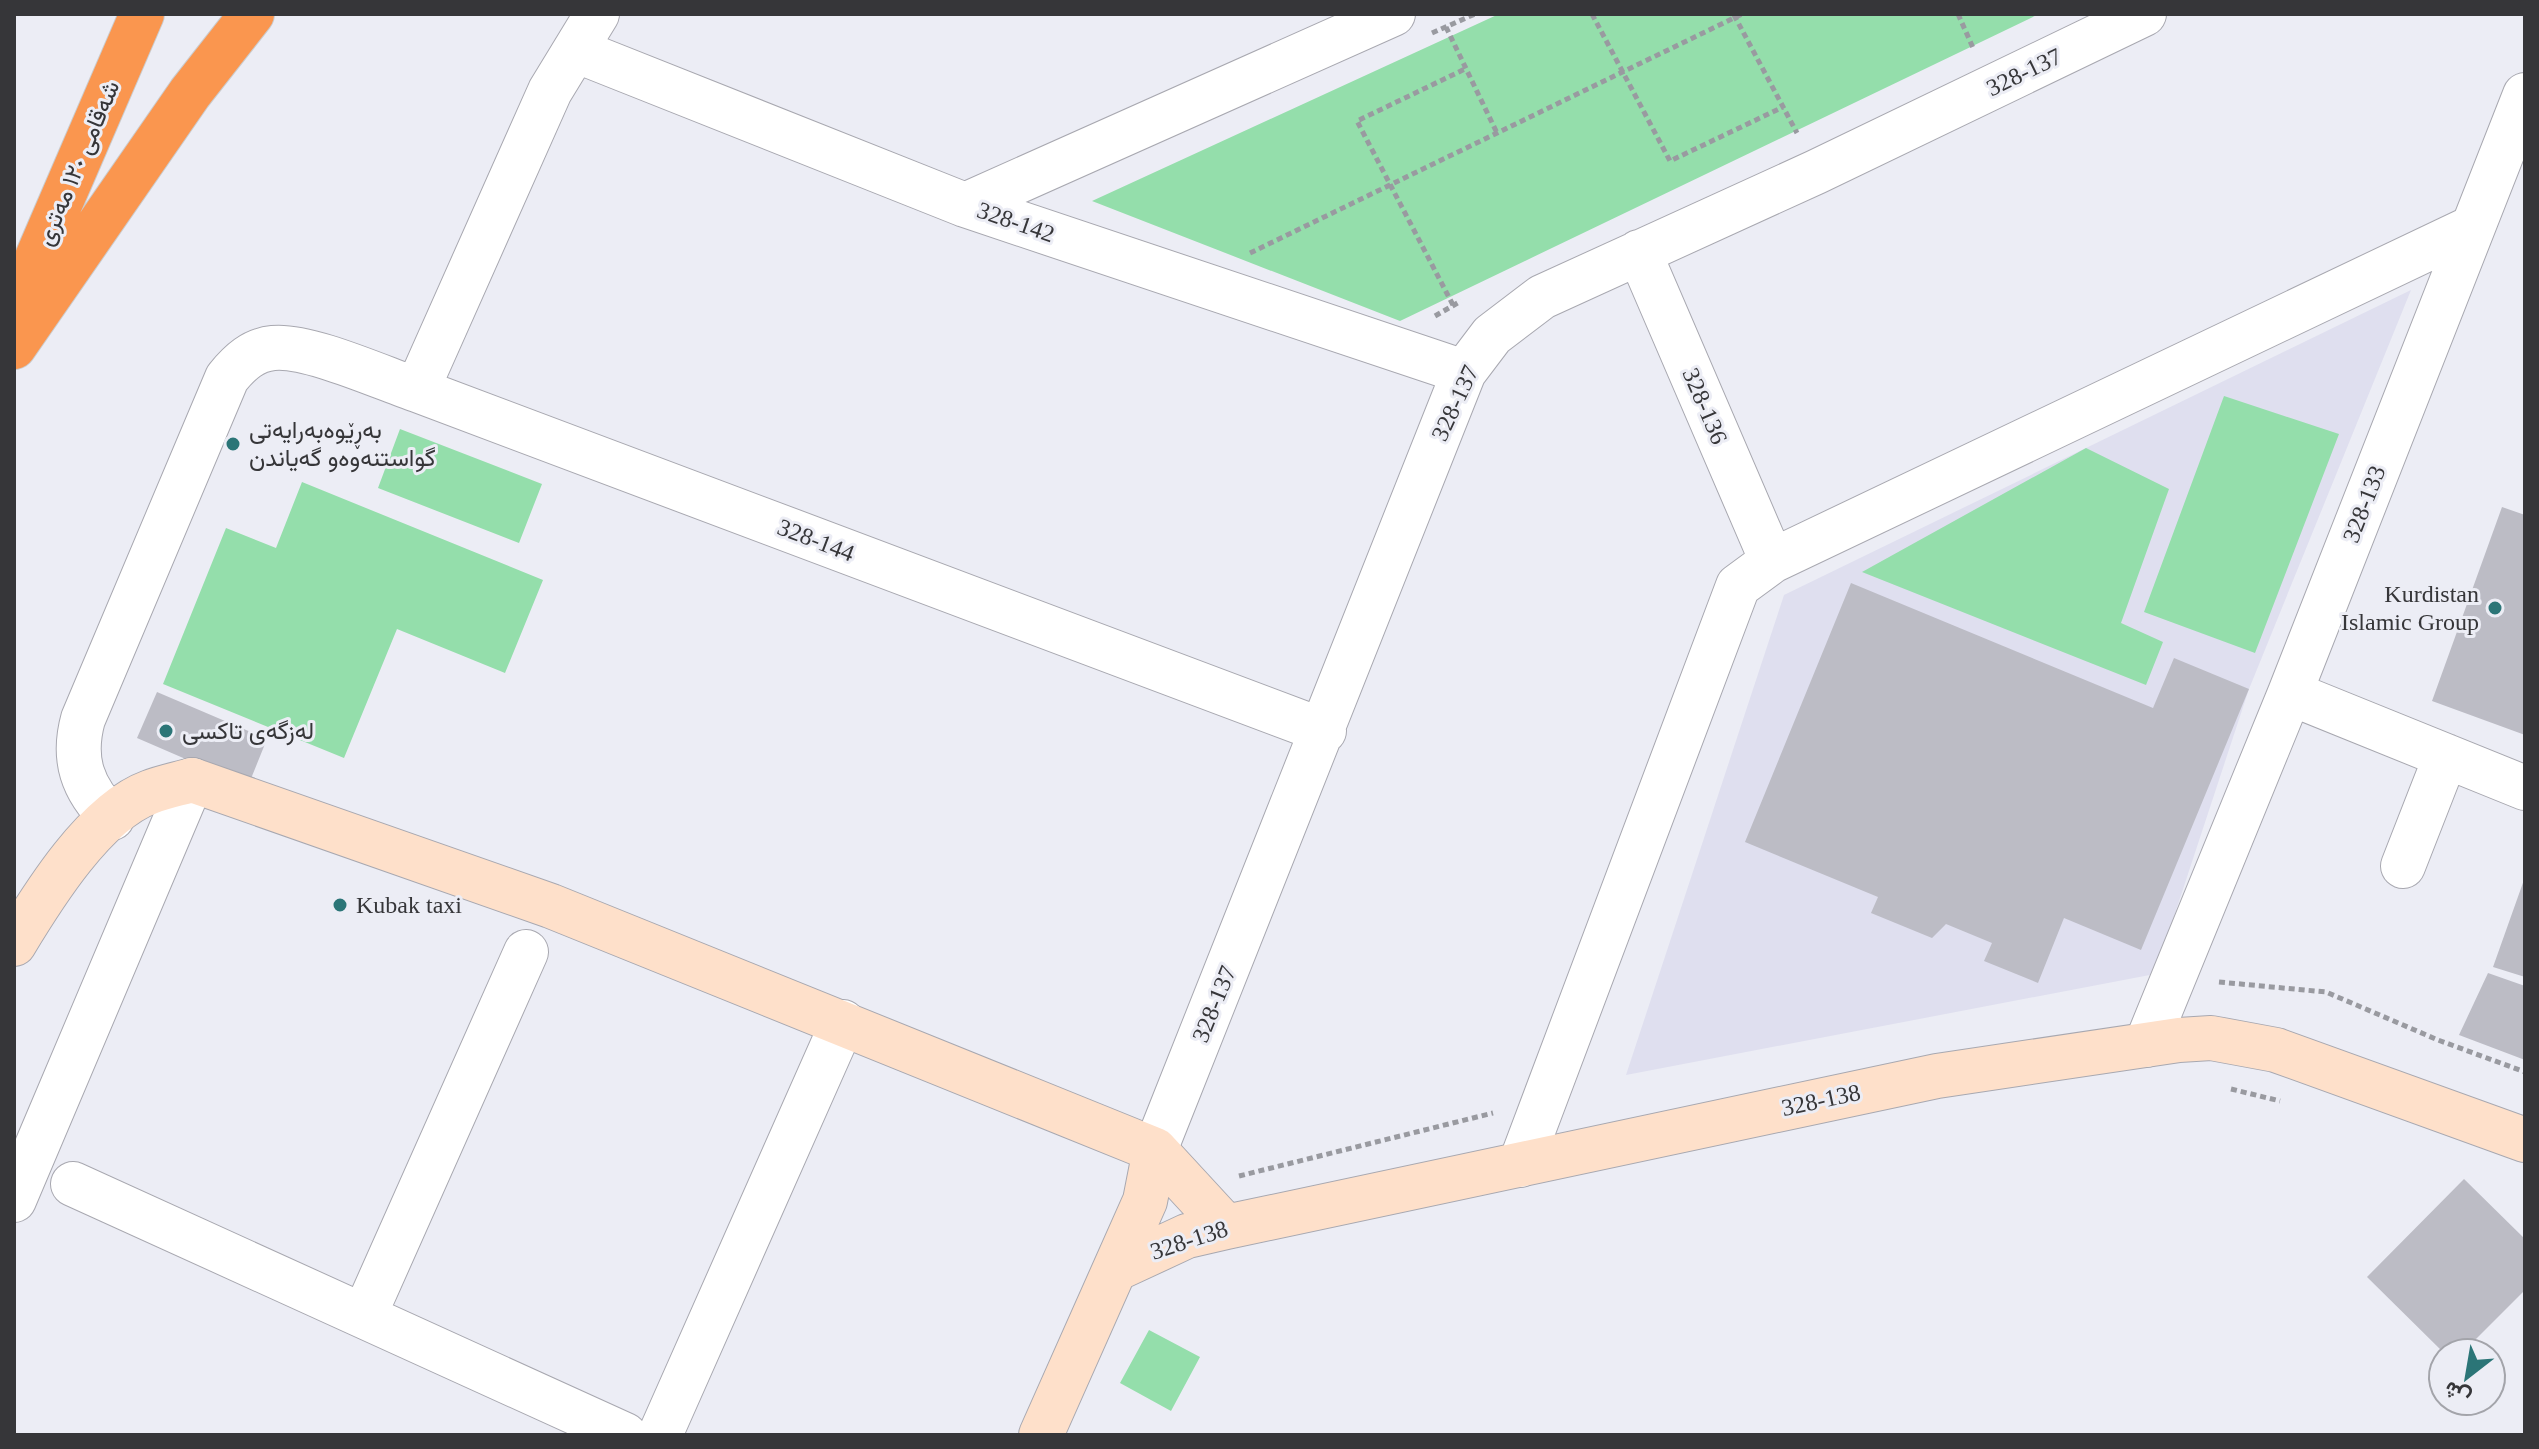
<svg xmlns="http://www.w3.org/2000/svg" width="2539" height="1449" viewBox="0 0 2539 1449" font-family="'Times New Roman',Vazirmatn,serif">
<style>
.built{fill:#dfdfef}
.green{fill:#94deab}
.building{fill:#bcbcc5}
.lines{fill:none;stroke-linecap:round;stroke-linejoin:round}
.street-casing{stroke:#a8a8b0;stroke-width:46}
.secondary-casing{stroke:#a8a8b0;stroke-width:46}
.highway-casing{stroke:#cbcbcc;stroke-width:46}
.path{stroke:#999aa0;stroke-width:5;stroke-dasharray:6 4;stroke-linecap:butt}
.street{stroke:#fff;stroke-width:44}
.secondary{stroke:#fee0ca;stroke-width:44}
.highway{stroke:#fa964f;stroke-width:44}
.poi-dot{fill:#2b7577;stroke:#ecedf5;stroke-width:3}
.labels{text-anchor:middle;stroke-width:6;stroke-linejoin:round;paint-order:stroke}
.street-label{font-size:24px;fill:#363639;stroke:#ecedf5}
.poi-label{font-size:24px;fill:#363639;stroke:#ecedf5;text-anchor:start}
</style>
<rect width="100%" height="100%" fill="#ecedf5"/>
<path class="built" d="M 2411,290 L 2249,689 L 2155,974 L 1626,1075 L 1784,595 Z"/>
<path class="green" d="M 1499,14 L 2039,14 L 1400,321 L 1092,201 Z
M 2224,396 L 2339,434 L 2255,653 L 2144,612 Z
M 400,429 L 542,484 L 519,543 L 378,488 Z
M 2086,448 L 2169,489 L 2121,623 L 2163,642 L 2146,685 L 1862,572 Z
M 302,482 L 543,580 L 505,673 L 397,629 L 344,758 L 163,684 L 226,528 L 276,548 Z
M 1149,1330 L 1200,1357 L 1171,1411 L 1120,1383 Z"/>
<path class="building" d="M 2502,507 L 2525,515 L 2525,735 L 2432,701 Z
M 1851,583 L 2153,708 L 2174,658 L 2249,689 L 2141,950 L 2064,918 L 2038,983 L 1984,961 L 1992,943 L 1946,924 L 1932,938 L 1871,913 L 1878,897 L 1745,842 Z
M 157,692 L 267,739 L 248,786 L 137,738 Z
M 2525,877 L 2525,977 L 2493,967 Z
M 2488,973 L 2525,986 L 2525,1060 L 2459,1035 Z
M 2464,1179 L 2525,1239 L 2525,1290 L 2462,1353 L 2444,1353 L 2367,1277 Z"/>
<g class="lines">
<g class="street-casing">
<path id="street" d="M 575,50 L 965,205 L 1464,372
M 965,205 L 1393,14
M 1639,252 L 1772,561
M 417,390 L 550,91 L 597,14
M 2290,693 L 2525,788
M 112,818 C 82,789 72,759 83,719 L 227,378 C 240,362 253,350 273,348 C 307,344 382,378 417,390 L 1324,731
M 2403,866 L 2446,756
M 2146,1045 L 2290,693 L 2525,95
M 1155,1150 L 1464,372 L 1492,335 L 1542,297 L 1816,172 L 2144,14
M 1520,1165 L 1738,586 L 1772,561 L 2473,227
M 73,1184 L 625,1435
M 14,1200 L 192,780
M 364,1316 L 526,952
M 660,1435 L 843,1022"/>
</g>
<g class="secondary-casing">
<path id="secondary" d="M 14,944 C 43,896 95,812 150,792 C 163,787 178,784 192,780 L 551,906 L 1155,1150 L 1226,1227
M 1116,1269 L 1187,1236 L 1226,1227 L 1937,1076 L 2179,1040 L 2211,1038 L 2276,1050 L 2525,1140
M 1041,1435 L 1145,1201 L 1155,1150"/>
</g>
<g class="highway-casing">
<path id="highway" d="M 14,311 L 142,14
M 14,347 L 190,93 L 252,14"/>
</g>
<path class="path" d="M 1592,14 L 1670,161 L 1783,107
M 1958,14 L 1974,50
M 1734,15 L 1797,133
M 1446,27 L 1497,133
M 1432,33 L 1475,14
M 1250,253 L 1742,14
M 1453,305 L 1357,121 L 1465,69
M 1435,316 L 1461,301
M 2219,982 L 2326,992 L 2438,1040 L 2525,1072
M 2231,1089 L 2280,1101
M 1239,1176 L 1493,1113"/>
<use href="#street" class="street"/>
<use href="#secondary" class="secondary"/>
<use href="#highway" class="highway"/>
</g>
<g class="poi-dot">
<circle cx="233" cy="444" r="8"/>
<circle cx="2495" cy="608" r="8"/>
<circle cx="166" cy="731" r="8"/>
<circle cx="340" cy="905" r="8"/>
</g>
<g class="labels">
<g class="street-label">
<text transform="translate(2024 72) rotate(-26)" y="8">328-137</text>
<text transform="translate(78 163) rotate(-67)" y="8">شەقامی ١٢٠ مەتری</text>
<text transform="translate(1016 222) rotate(19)" y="8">328-142</text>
<text transform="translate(1455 403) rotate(-65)" y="8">328-137</text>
<text transform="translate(1705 406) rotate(67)" y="8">328-136</text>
<text transform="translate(2364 504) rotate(-69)" y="8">328-133</text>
<text transform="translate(816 540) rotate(21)" y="8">328-144</text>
<text transform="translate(1214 1004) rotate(-68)" y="8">328-137</text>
<text transform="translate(1821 1100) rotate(-12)" y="8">328-138</text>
<text transform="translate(1189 1240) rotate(-18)" y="8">328-138</text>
</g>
<g class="poi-label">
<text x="249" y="438">بەڕێوەبەرایەتی<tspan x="249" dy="28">گواستنەوەو گەیاندن</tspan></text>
<text x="2479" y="602" text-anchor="end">Kurdistan<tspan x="2479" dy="28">Islamic Group</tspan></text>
<text x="182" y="739">لەزگەی تاکسی</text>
<text x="356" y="913">Kubak taxi</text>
</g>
</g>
<rect width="2539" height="1449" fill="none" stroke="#363639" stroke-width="32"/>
<g transform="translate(2467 1377) rotate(211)"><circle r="38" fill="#ecedf5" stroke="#a3a4aa" stroke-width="2"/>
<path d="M0-6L14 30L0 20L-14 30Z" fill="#2b7577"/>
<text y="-12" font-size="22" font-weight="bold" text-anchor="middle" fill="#363639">ش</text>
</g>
</svg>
